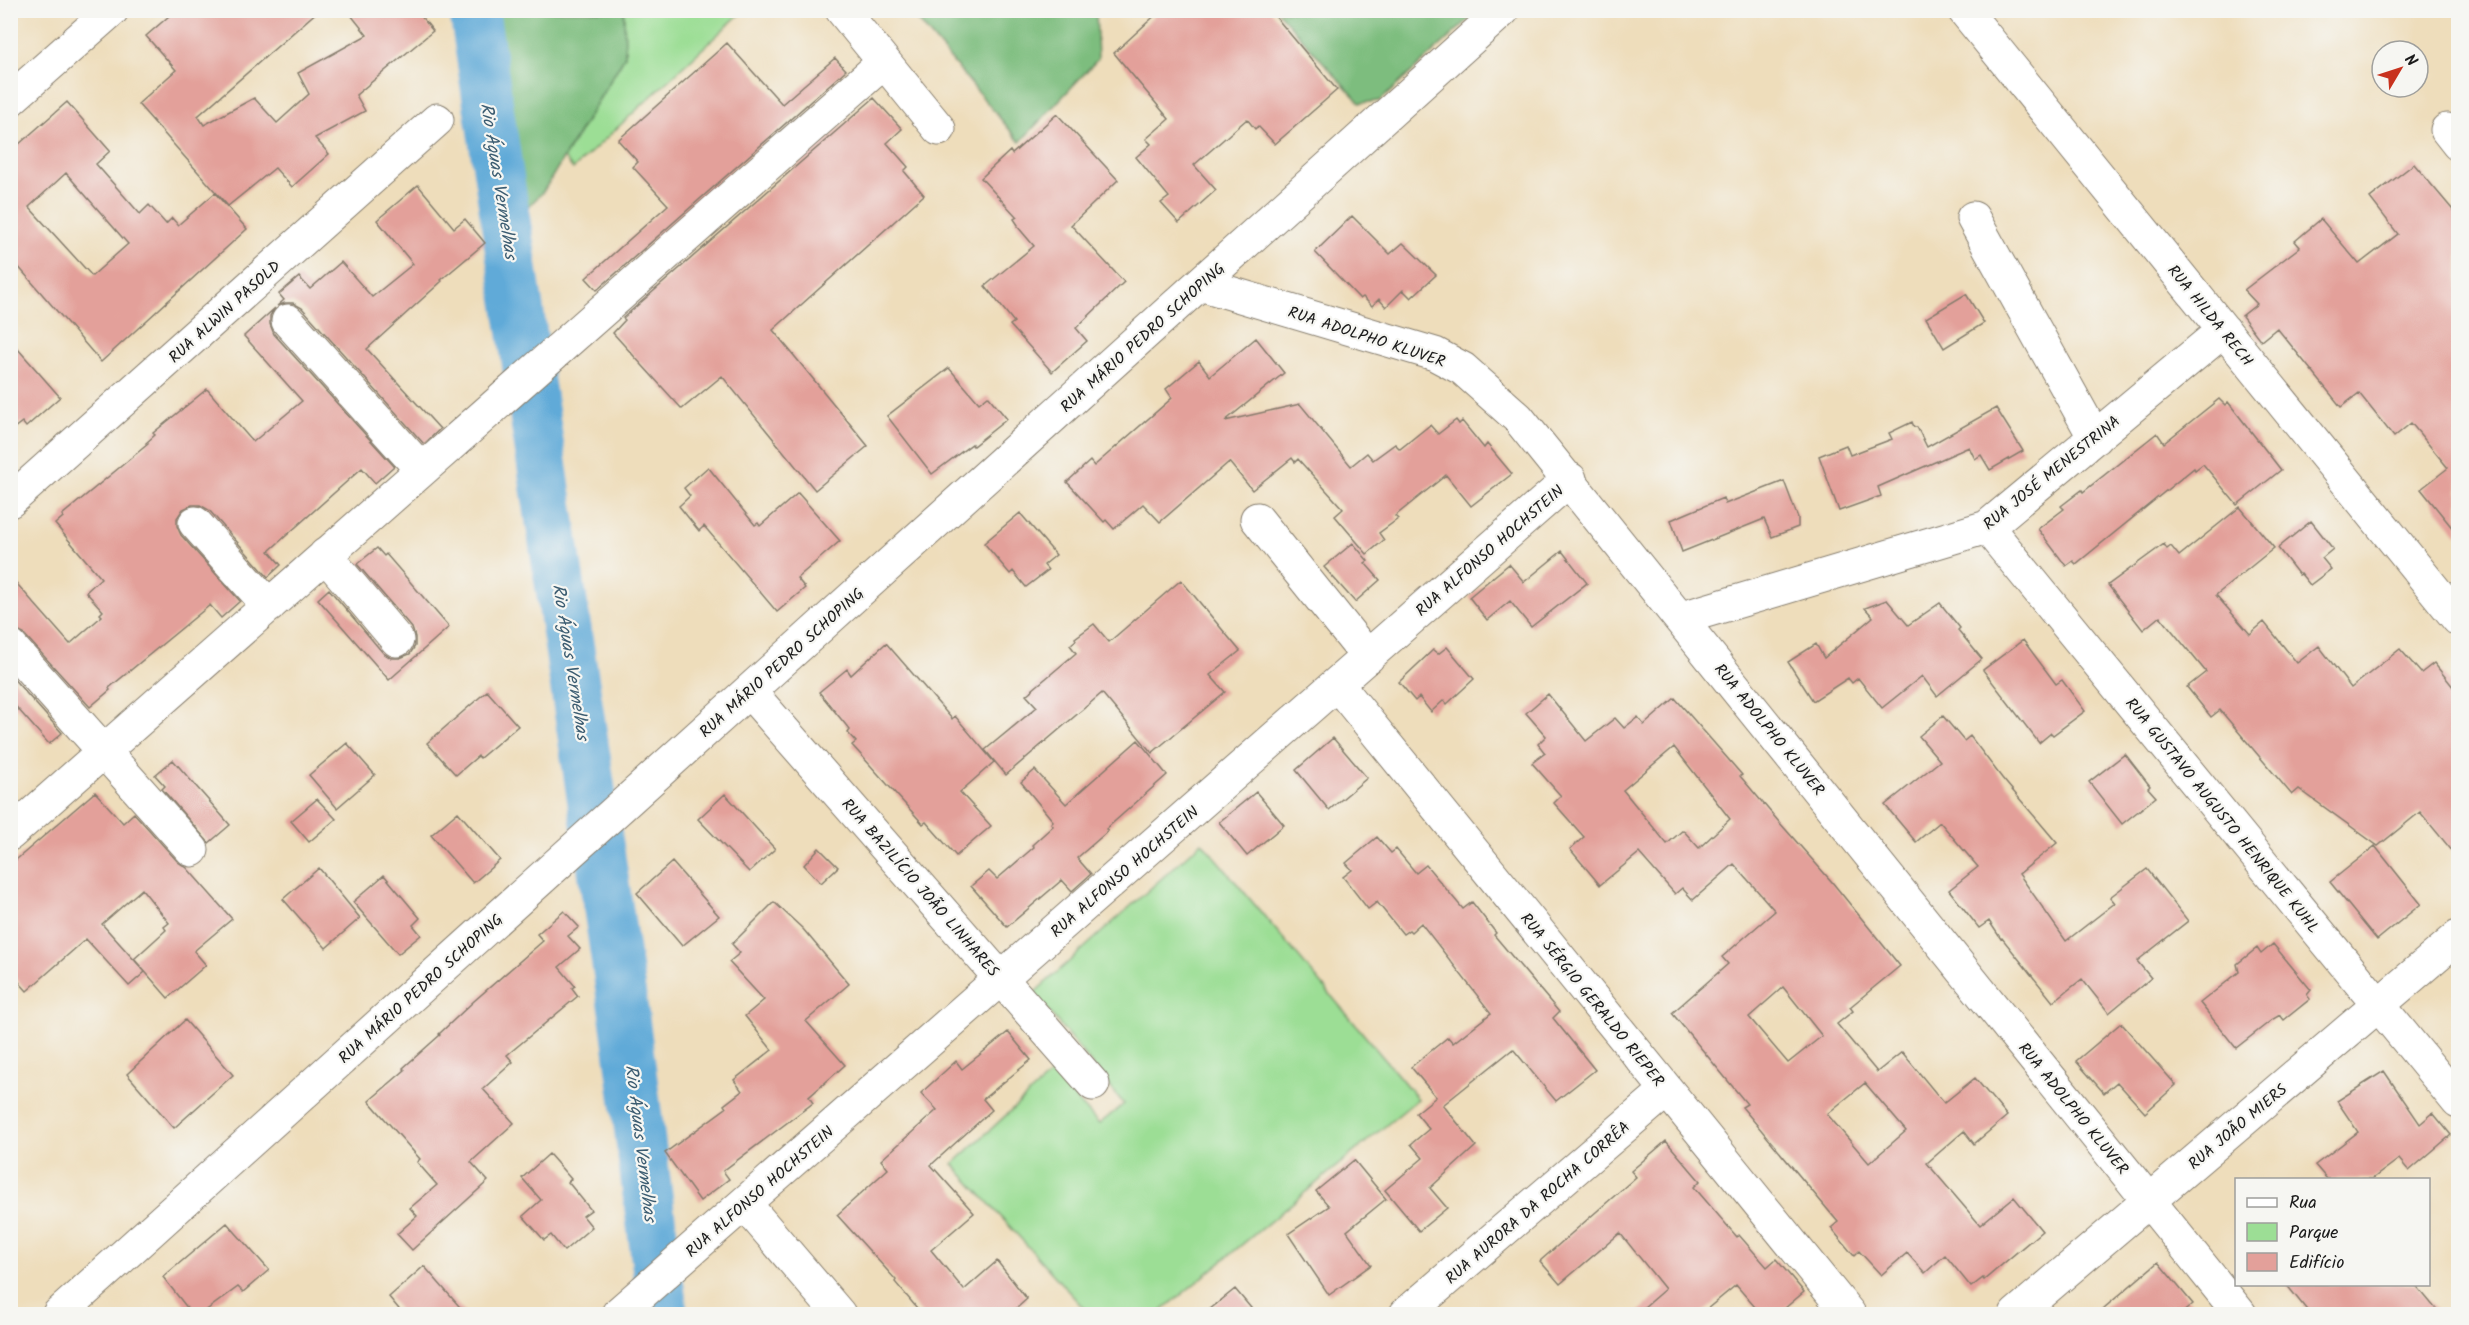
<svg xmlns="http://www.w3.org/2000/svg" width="2469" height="1325" viewBox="0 0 2469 1325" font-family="Kalam,sans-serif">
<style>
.green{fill:#9cde95;stroke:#5c7d58;stroke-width:1.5}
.forest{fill:#7dbd7e;stroke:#4c6c4d;stroke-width:1.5}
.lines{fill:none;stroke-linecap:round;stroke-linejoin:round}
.river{stroke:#60aad8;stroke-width:50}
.building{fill:#e3a09a;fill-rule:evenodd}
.minor-casing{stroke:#857c6c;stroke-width:35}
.minor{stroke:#fff;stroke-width:33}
.labels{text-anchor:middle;stroke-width:4.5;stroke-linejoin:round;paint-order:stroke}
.street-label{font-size:16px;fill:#1c1c1c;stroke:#f6f6f2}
.water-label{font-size:18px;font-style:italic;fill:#3b5c71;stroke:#f6f6f2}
</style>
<rect width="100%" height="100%" fill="#f6f6f2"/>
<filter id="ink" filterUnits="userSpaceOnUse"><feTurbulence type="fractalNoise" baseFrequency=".0167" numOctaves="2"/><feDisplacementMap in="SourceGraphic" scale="12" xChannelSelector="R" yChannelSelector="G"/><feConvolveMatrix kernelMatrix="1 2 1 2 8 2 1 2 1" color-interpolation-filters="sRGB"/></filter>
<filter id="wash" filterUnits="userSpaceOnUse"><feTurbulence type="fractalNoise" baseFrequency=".008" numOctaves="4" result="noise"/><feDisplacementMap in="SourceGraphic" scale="24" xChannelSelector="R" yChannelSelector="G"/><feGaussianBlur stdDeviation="1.35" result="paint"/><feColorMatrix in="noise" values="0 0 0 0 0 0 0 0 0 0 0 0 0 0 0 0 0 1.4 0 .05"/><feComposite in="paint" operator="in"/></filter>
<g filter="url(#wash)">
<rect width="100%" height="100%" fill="#edb"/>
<path class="green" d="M 624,11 L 743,11 L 573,169 L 564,158 L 625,56 Z
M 1202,842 L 1418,1099 L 1158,1314 L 1089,1314 L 953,1164 L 1052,1073 L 1099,1124 L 1124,1104 L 1034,993 Z"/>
<path class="forest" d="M 463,11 L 624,11 L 625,56 L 543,192 L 493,241 Z
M 910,11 L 1096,11 L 1098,59 L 1020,142 Z
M 1277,11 L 1478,11 L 1380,101 L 1360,103 Z"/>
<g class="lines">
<path class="river" d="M 474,10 L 624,1014 L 663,1314"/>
</g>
<g id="blocks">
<path class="building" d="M 176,10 L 319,10 L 198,116 L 204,125 L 254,98 L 277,123 L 309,94 L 298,73 L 367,35 L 347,10 L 416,10 L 433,31 L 356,95 L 365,111 L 315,138 L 329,154 L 292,187 L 275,168 L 228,206 L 138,104 L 176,70 L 146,36 Z
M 1161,10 L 1270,10 L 1337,90 L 1275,144 L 1258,126 L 1255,129 L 1247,119 L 1194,165 L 1216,190 L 1179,223 L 1161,203 L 1169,197 L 1136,157 L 1151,144 L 1146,139 L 1169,119 L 1114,53 Z
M 727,43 L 782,104 L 835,58 L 846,70 L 597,290 L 586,278 L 668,205 L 633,167 L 638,162 L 618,140 Z
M 874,98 L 902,129 L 887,143 L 908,167 L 904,171 L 924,195 L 773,330 L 868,446 L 815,490 L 722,376 L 682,409 L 613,333 L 625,320 L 623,318 Z
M 67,102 L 110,151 L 96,164 L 140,214 L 149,205 L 166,224 L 172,218 L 178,225 L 215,193 L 247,229 L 101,362 L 10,257 L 10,152 ZM 66,173 L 128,244 L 92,276 L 29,207 Z
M 1057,114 L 1118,180 L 1071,225 L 1124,282 L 1076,328 L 1087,341 L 1052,372 L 1010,325 L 1014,322 L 985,286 L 1034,246 L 1017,226 L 1018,225 L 1014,219 L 1017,217 L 981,178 L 1010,151 L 1012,154 Z
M 2414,164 L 2458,216 L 2458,535 L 2421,489 L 2448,468 L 2411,423 L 2394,437 L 2359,393 L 2341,407 L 2277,328 L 2261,341 L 2242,316 L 2257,304 L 2244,290 L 2300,247 L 2295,241 L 2321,219 L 2359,264 L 2398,234 L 2370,198 Z
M 418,185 L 454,228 L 465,219 L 485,243 L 441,280 L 442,281 L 367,349 L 440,429 L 424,444 L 302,308 L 293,303 L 285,303 L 277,306 L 284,300 L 279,294 L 299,277 L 310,289 L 341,262 L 372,297 L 413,264 L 377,220 Z
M 1352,216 L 1390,254 L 1403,243 L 1436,275 L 1411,298 L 1403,290 L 1386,307 L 1379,299 L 1372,306 L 1363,297 L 1360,299 L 1315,252 Z
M 1966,294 L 1984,323 L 1944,348 L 1926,318 Z
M 275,308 L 270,316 L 270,324 L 274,334 L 394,466 L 375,483 L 362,468 L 269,551 L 281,565 L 268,577 L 209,510 L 200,505 L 192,505 L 183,509 L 177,518 L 177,526 L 181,535 L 240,601 L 221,618 L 210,605 L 109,688 L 110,690 L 90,707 L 24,634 L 10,628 L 10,576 L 70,644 L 102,616 L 100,614 L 103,611 L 86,592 L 101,578 L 55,524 L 63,517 L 62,515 L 148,444 L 146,443 L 155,435 L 153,433 L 207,389 L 253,442 L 302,401 L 244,336 Z
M 1256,338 L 1284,373 L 1225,421 L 1300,404 L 1351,466 L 1367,453 L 1373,460 L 1395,444 L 1400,449 L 1430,425 L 1438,434 L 1456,420 L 1459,424 L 1462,421 L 1484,448 L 1487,444 L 1512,474 L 1471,506 L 1446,475 L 1395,516 L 1398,519 L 1379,533 L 1384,540 L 1367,554 L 1335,516 L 1343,509 L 1298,459 L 1295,462 L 1292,458 L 1252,490 L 1229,462 L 1160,522 L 1143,504 L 1114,529 L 1106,520 L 1104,522 L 1067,482 L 1090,461 L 1094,466 L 1172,398 L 1166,389 L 1199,361 L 1210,376 Z
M 10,340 L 60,397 L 26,427 L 22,422 L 10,431 Z
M 949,368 L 979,403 L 988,396 L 1007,419 L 973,446 L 972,444 L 932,474 L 887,416 Z
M 2219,399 L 2225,405 L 2228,402 L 2281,470 L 2237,505 L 2203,464 L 2195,470 L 2194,468 L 2076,564 L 2073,561 L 2066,566 L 2038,529 L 2064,509 L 2061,506 L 2082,490 L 2083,492 L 2157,433 L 2164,443 Z
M 1996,408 L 2023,451 L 1990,470 L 1981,455 L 1975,459 L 1969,447 L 1878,487 L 1881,496 L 1839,511 L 1819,456 L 1846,445 L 1850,455 L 1892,439 L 1889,433 L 1912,422 L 1914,427 L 1917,427 L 1927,447 Z
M 708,467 L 755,525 L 758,523 L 760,526 L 798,493 L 840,541 L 797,578 L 805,588 L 777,612 L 704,526 L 699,531 L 679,506 L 690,496 L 684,488 Z
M 1784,481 L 1798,518 L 1798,527 L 1772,537 L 1764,519 L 1682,552 L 1671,520 L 1723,498 L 1725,504 Z
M 2240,507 L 2274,548 L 2216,595 L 2250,634 L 2264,622 L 2297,663 L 2319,646 L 2351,688 L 2400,649 L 2421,673 L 2434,663 L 2458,693 L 2458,858 L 2420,812 L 2378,846 L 2299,789 L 2292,795 L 2220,710 L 2211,717 L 2187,687 L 2206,672 L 2160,616 L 2143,630 L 2108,585 L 2164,544 L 2167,549 L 2171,546 L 2179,556 Z
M 1020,513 L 1056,555 L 1044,565 L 1048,570 L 1026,587 L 1013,571 L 1010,574 L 984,543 Z
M 2311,521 L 2333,549 L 2322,558 L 2331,569 L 2310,585 L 2301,574 L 2299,575 L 2278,548 Z
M 1353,543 L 1368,561 L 1365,563 L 1380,580 L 1355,602 L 1324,567 Z
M 377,548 L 384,556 L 386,554 L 449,627 L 389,680 L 318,599 L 329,589 L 383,653 L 391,658 L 400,658 L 410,654 L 415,646 L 415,637 L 412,628 L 357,564 Z
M 1562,551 L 1587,583 L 1531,627 L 1510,601 L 1487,620 L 1469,597 L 1509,564 L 1524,582 Z
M 1181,580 L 1240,651 L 1210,675 L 1225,692 L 1152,753 L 1102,693 L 1006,775 L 985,750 L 1037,707 L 1026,695 L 1076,653 L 1070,645 L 1076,640 L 1075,638 L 1094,624 L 1109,642 Z
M 1887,600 L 1908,625 L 1940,603 L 1960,628 L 1958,630 L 1982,659 L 1937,696 L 1922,676 L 1882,708 L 1858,678 L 1852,683 L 1848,678 L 1813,701 L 1788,662 L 1816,644 L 1824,658 L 1873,617 L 1865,608 Z
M 2023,640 L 2056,684 L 2062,680 L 2085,711 L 2053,735 L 2051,733 L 2039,743 L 1983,670 Z
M 886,643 L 952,719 L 955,716 L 994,762 L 960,792 L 991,826 L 956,856 L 926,822 L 923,824 L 852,745 L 856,742 L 848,733 L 850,730 L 819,692 L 847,669 L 851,675 Z
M 1447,647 L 1474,679 L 1447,704 L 1444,700 L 1431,712 L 1419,697 L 1415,701 L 1399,682 L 1433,650 L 1438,654 Z
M 10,675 L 62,733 L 49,744 L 10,700 Z
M 487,691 L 518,726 L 480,758 L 478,756 L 456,775 L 427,743 Z
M 1548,694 L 1586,741 L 1615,718 L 1624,728 L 1638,717 L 1644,725 L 1675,698 L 1742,775 L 1740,776 L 1779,822 L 1832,882 L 1900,966 L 1850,1007 L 1853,1011 L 1837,1024 L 1877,1072 L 1902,1052 L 1944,1103 L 1975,1078 L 2007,1116 L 1974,1144 L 1964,1131 L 1927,1163 L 1980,1225 L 2014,1197 L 2042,1231 L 1984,1280 L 1983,1278 L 1971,1287 L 1945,1255 L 1925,1273 L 1907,1253 L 1881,1275 L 1859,1251 L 1854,1256 L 1831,1228 L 1838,1222 L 1742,1107 L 1747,1104 L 1672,1013 L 1728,964 L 1722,957 L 1775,911 L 1734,864 L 1693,900 L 1682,888 L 1675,894 L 1639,853 L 1600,885 L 1570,849 L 1584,837 L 1554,803 L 1561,796 L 1532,763 L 1545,753 L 1538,744 L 1546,736 L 1526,713 ZM 1674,747 L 1730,819 L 1699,848 L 1683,830 L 1667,844 L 1623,790 ZM 1783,987 L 1822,1036 L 1788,1063 L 1749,1017 ZM 1865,1083 L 1906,1131 L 1869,1163 L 1827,1114 Z
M 1943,716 L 1964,741 L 1970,736 L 2002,778 L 2057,843 L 2019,874 L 2066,941 L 2115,903 L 2110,897 L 2147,869 L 2188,921 L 2137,961 L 2151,978 L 2109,1013 L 2082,979 L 2053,1002 L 2002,938 L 2001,939 L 1989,921 L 1979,928 L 1949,890 L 1978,867 L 1940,822 L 1916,842 L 1885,805 L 1940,761 L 1919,736 Z
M 1333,738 L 1367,778 L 1329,810 L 1296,770 Z
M 1138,740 L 1167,775 L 1106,829 L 1108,831 L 1077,858 L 1091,874 L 1072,891 L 1062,880 L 1007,927 L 971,886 L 989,871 L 997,879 L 1034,847 L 1032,845 L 1053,826 L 1051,823 L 1053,821 L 1021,782 L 1035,770 L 1066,804 Z
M 347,743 L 375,775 L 337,808 L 309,775 Z
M 2125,754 L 2150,786 L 2148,788 L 2156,797 L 2122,824 L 2089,782 Z
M 173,760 L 230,825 L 209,843 L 162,789 L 165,786 L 155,775 Z
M 95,792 L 123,823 L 134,813 L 178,862 L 187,868 L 232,919 L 194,951 L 206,965 L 168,998 L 134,959 L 166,930 L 164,927 L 169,923 L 142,889 L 102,924 L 145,972 L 129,986 L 86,939 L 27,991 L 10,972 L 10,865 Z
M 1256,792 L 1284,825 L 1247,856 L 1219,822 Z
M 725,794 L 775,849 L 749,872 L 698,819 Z
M 317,799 L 336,819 L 309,842 L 291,821 Z
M 458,812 L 500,860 L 473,883 L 431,835 Z
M 1377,837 L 1391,853 L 1396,849 L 1416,873 L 1426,865 L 1463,909 L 1472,902 L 1496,933 L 1494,935 L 1559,1012 L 1553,1018 L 1595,1070 L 1556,1101 L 1513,1049 L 1443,1105 L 1476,1146 L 1430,1188 L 1447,1208 L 1419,1231 L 1385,1190 L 1423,1158 L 1411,1144 L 1429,1129 L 1416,1113 L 1436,1097 L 1411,1067 L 1448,1037 L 1453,1043 L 1491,1013 L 1421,923 L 1411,932 L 1409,930 L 1403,934 L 1377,902 L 1368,909 L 1343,877 L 1352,870 L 1346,863 Z
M 2375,846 L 2421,904 L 2377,940 L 2330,882 Z
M 819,848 L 838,867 L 821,883 L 804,865 Z
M 672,862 L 719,916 L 682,946 L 637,893 Z
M 319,868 L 360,918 L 326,948 L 283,899 Z
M 384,875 L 420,918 L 413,925 L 421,935 L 398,954 L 353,902 Z
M 774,902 L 803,929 L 849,984 L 806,1021 L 845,1065 L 809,1097 L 813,1103 L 723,1171 L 729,1179 L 700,1201 L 665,1153 L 726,1108 L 724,1105 L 742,1091 L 734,1080 L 772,1050 L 745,1016 L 764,1000 L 729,962 L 740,953 L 732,944 Z
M 564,911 L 579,927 L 568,936 L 580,949 L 559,967 L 575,986 L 572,988 L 578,996 L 507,1055 L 513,1062 L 483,1089 L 514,1123 L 471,1162 L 488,1181 L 412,1250 L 397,1234 L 417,1216 L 410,1208 L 437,1185 L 417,1162 L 420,1159 L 369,1101 L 405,1070 L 403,1068 L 440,1035 L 439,1034 L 474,1001 L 543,941 L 537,934 Z
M 2273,944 L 2311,990 L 2307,995 L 2310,999 L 2284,1020 L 2280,1015 L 2273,1019 L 2236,1048 L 2200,1003 L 2239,972 L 2237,964 L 2257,948 L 2261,954 Z
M 185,1020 L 233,1075 L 174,1128 L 127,1074 Z
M 2121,1023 L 2176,1085 L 2145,1113 L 2117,1082 L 2104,1093 L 2076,1061 Z
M 1008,1032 L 1031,1060 L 983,1099 L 992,1110 L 931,1165 L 974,1213 L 931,1250 L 964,1290 L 997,1261 L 1027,1299 L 1010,1314 L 922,1314 L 895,1282 L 896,1280 L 837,1215 L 888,1169 L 881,1160 L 937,1110 L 921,1093 L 956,1061 L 962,1069 Z
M 2384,1071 L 2420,1124 L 2433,1113 L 2451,1135 L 2409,1171 L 2399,1159 L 2372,1179 L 2327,1179 L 2315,1165 L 2358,1132 L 2337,1101 Z
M 1666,1141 L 1700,1181 L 1694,1187 L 1737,1237 L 1739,1235 L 1767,1267 L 1776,1259 L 1804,1292 L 1778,1314 L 1761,1314 L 1736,1285 L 1701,1314 L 1636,1314 L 1665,1289 L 1620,1233 L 1560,1284 L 1540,1261 L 1636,1177 L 1631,1171 Z
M 549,1154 L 571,1179 L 568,1182 L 591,1210 L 583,1216 L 592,1227 L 564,1251 L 551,1235 L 544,1240 L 523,1216 L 541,1200 L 522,1178 Z
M 1354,1160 L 1386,1199 L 1347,1231 L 1371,1265 L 1329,1295 L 1288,1234 L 1329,1206 L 1316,1191 Z
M 227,1223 L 269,1270 L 243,1292 L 238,1287 L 201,1314 L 192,1314 L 163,1277 Z
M 2158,1262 L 2193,1304 L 2181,1314 L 2097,1314 Z
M 424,1266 L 466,1314 L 403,1314 L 389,1297 Z
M 2286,1284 L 2415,1284 L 2440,1314 L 2310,1314 Z
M 1235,1289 L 1256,1314 L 1204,1314 Z"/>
</g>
</g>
<g filter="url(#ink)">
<use href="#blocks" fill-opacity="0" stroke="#857c6c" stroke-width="1.5"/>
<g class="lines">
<g class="minor-casing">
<path id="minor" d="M 842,10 L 939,129
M 1964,10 L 2458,619
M 10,100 L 112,10
M 2447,130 L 2458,144
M 1973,218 L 2095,438
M 1200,284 L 1435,354 L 1463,369 L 1518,418 L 2240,1314
M 288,321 L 422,470
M 10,501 L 437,120
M 1257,519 L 1368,657
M 195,523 L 269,606
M 1987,527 L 2458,1102
M 325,555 L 397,640
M 1682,618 L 1987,527 L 2224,330
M 10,646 L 192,850
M 1337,684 L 1849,1314
M 749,691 L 1093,1084
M 10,834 L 884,62
M 745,1204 L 839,1314
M 59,1314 L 1503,10
M 618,1314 L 1570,479
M 1406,1314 L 1667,1090
M 2016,1314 L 2458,937"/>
</g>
<use href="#minor" class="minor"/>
</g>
</g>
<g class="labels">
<g class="street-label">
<text transform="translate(224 311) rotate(-42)" y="6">RUA ALWIN PASOLD</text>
<text transform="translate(2211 315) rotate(51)" y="6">RUA HILDA RECH</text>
<text transform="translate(1367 336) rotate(18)" y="6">RUA ADOLPHO KLUVER</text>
<text transform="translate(1142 337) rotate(-42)" y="6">RUA MÁRIO PEDRO SCHOPING</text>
<text transform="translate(2051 472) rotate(-39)" y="6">RUA JOSÉ MENESTRINA</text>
<text transform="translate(1489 550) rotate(-41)" y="6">RUA ALFONSO HOCHSTEIN</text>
<text transform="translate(781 662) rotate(-42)" y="6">RUA MÁRIO PEDRO SCHOPING</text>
<text transform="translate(1770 729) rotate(51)" y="6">RUA ADOLPHO KLUVER</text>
<text transform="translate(2223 815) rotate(51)" y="6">RUA GUSTAVO AUGUSTO HENRIQUE KUHL</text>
<text transform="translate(1124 871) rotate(-41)" y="6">RUA ALFONSO HOCHSTEIN</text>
<text transform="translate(921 887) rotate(49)" y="6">RUA BAZILÍCIO JOÃO LINHARES</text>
<text transform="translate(420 988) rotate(-42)" y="6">RUA MÁRIO PEDRO SCHOPING</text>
<text transform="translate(1593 999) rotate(51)" y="6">RUA SÉRGIO GERALDO RIEPER</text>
<text transform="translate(2074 1108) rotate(51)" y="6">RUA ADOLPHO KLUVER</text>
<text transform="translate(2237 1126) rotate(-40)" y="6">RUA JOÃO MIERS</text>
<text transform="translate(759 1191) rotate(-41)" y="6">RUA ALFONSO HOCHSTEIN</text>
<text transform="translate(1537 1202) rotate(-41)" y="6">RUA AURORA DA ROCHA CORRÊA</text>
</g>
<g class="water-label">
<text transform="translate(499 181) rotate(81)" y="6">Rio Águas Vermelhas</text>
<text transform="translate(571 662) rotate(81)" y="6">Rio Águas Vermelhas</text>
<text transform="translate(641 1143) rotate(83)" y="6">Rio Águas Vermelhas</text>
</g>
</g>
<rect width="2469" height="1325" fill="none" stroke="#f6f6f2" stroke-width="36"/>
<rect x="2235" y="1178" width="195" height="108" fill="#f6f6f2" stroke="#9f9f9c" stroke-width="1.5"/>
<rect x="2247" y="1198" width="30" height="9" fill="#ffffff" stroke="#9f9f9c" stroke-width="1.5"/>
<text x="2289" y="1208" font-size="18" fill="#1c1c1c">Rua</text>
<rect x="2247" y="1223" width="30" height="18" fill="#9cde95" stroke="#9f9f9c" stroke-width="1.5"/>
<text x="2289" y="1238" font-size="18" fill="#1c1c1c">Parque</text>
<rect x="2247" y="1253" width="30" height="18" fill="#e3a09a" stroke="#9f9f9c" stroke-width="1.5"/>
<text x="2289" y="1268" font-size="18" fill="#1c1c1c">Edifício</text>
<g transform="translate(2400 69) rotate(51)"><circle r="28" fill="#f6f6f2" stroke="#9f9f9c" stroke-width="1.5"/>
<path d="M0-4.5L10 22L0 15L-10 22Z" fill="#c8321e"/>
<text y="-9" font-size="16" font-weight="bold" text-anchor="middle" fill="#1c1c1c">N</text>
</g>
</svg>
